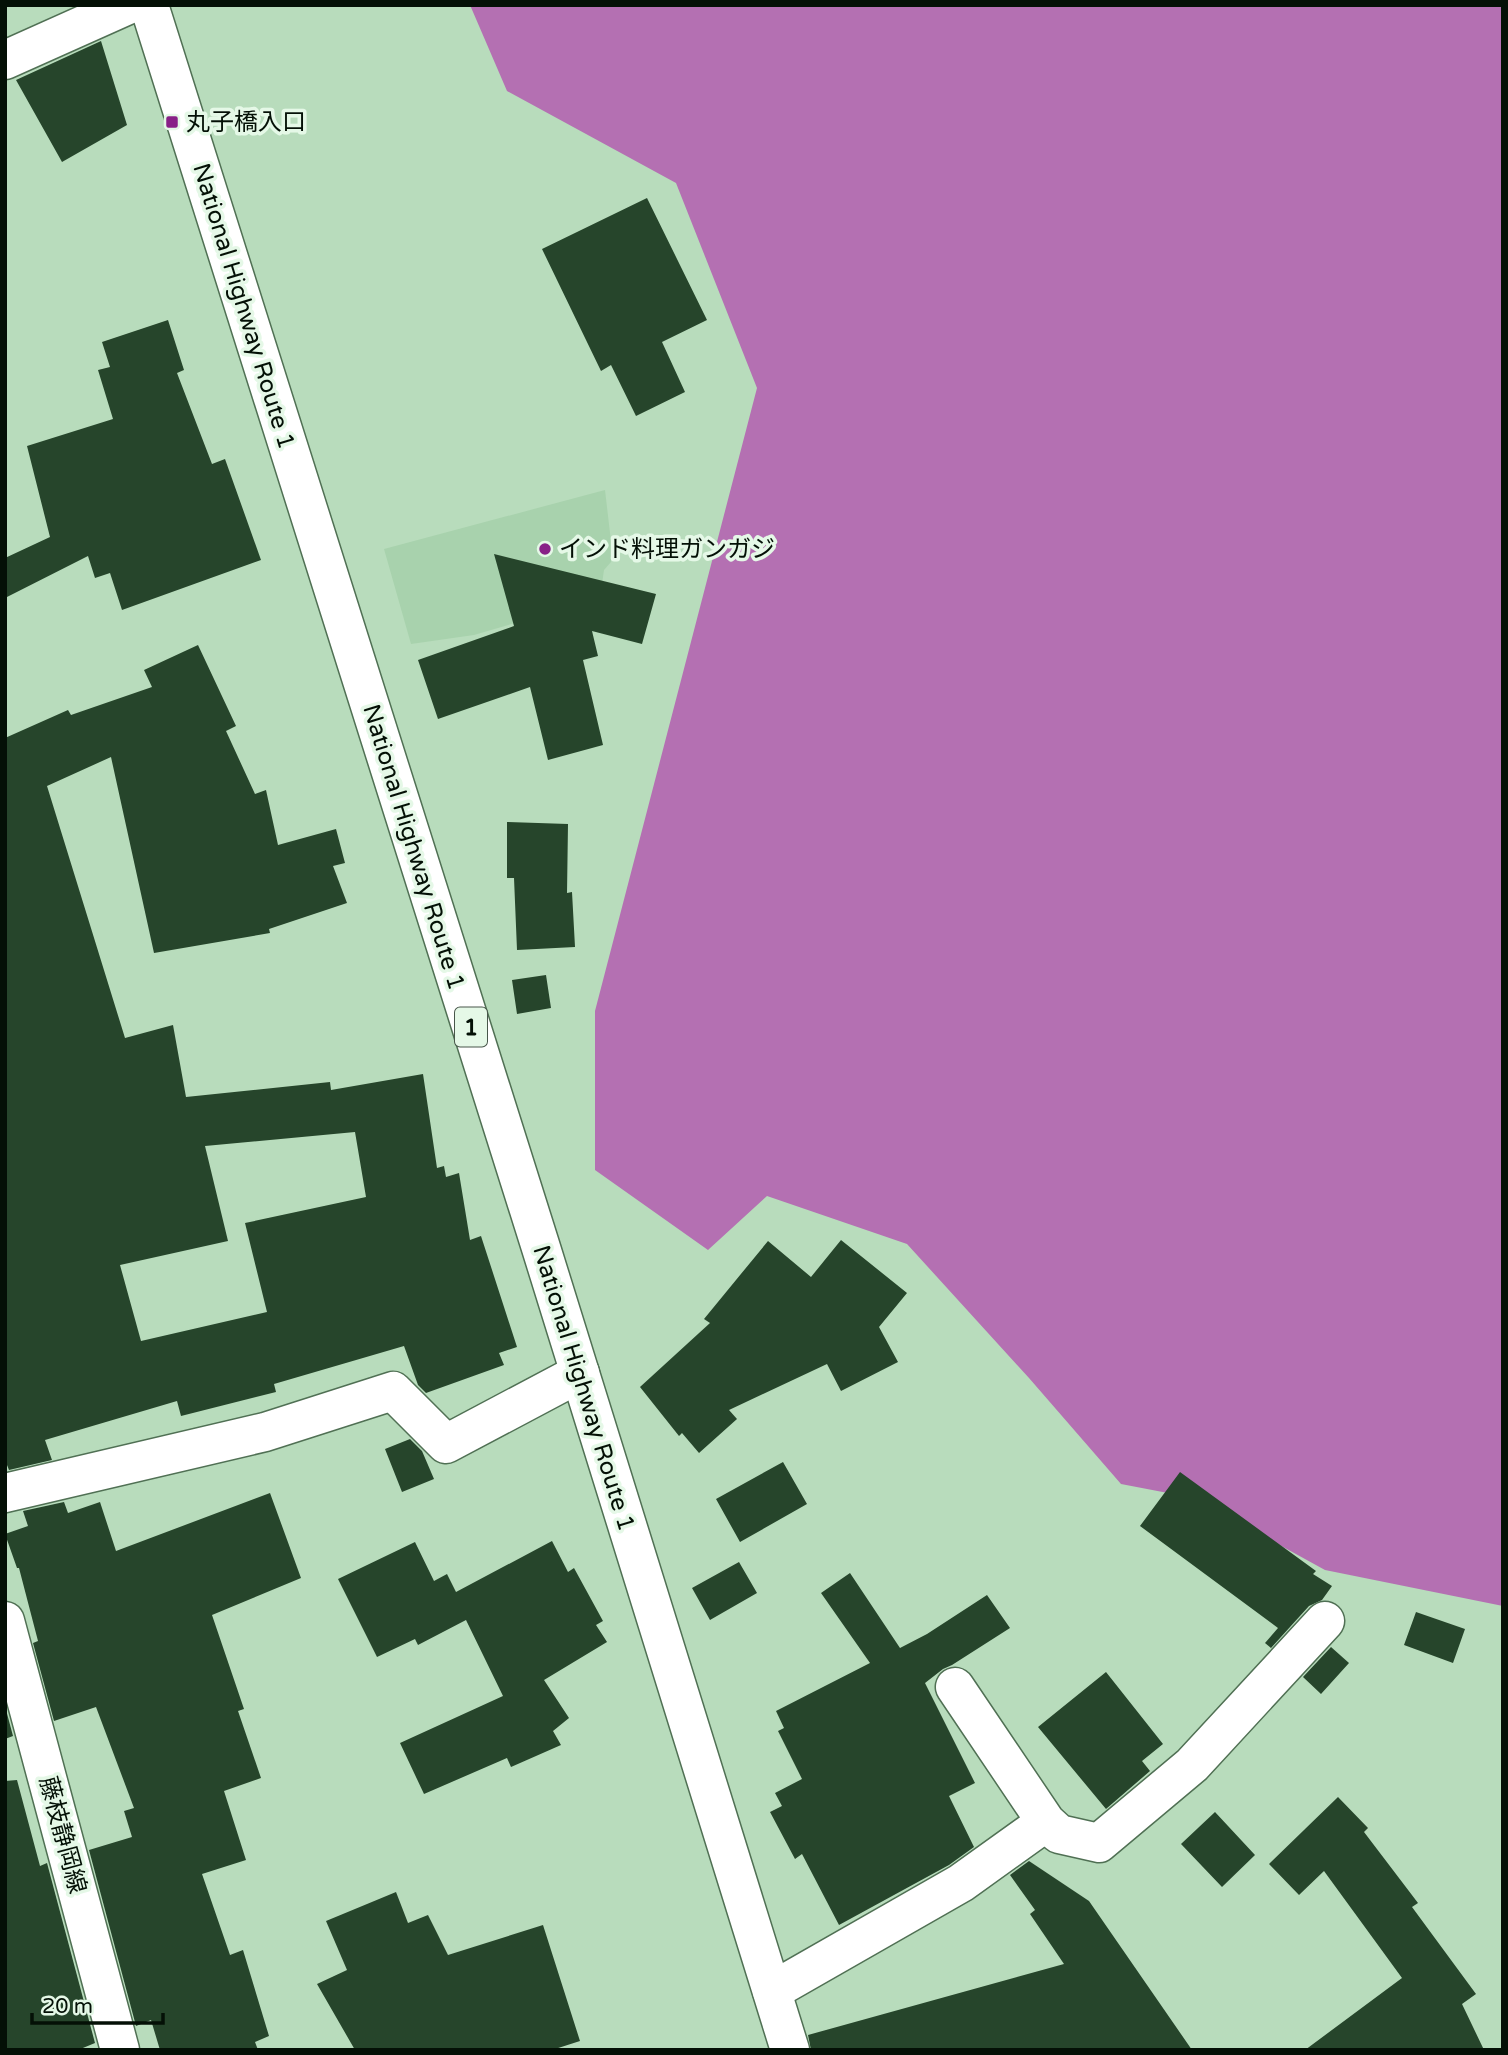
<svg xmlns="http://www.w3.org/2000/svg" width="1508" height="2055" viewBox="0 0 1508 2055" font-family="'Varela Round','Noto Sans JP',sans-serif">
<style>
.built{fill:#a8d2ad}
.forest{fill:#b470b2}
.building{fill:#26452b;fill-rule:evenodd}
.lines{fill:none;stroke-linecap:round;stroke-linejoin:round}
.minor-casing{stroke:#507054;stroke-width:41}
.major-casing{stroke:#507054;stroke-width:41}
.highway-casing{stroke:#507054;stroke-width:41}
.minor{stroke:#fff;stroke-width:38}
.major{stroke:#fff;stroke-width:38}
.highway{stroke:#fff;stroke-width:38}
.poi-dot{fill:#882087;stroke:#e5f8e7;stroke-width:2.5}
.labels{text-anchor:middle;stroke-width:7;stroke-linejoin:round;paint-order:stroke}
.shield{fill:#e5f8e7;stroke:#48564a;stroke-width:2}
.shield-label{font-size:23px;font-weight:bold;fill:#041006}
.poi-label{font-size:24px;fill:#041006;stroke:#e5f8e7;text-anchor:start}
.street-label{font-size:24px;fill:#041006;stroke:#e5f8e7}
</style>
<rect width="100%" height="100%" fill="#b8dcbc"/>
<path class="built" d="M 605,490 L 612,550 L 611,562 L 604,570 L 600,598 L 474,635 L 411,644 L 384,549 Z"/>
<path class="forest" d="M 470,5 L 1503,5 L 1503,1606 L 1325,1570 L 1194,1498 L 1121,1484 L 1029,1378 L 907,1244 L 767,1196 L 708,1250 L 595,1170 L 595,1011 L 757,388 L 676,183 L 507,91 Z"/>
<path class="building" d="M 101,41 L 127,125 L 62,162 L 16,80 Z
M 647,198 L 707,320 L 662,342 L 685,392 L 636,416 L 611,365 L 601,371 L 542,249 Z
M 168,320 L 184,370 L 177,373 L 212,464 L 225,459 L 261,560 L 122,610 L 110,573 L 95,578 L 88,556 L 5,598 L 5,558 L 50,537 L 27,446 L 113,419 L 98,370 L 110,367 L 102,342 Z
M 494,554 L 656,594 L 642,644 L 592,631 L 598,656 L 583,660 L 603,745 L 548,760 L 530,687 L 438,719 L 418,660 L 514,626 Z
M 198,645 L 236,726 L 226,731 L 255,794 L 266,790 L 278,845 L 336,829 L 345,863 L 333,866 L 347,903 L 269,929 L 270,933 L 154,953 L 111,757 L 47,786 L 125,1038 L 173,1025 L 186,1097 L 330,1082 L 331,1090 L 423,1074 L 437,1168 L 444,1166 L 446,1177 L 459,1173 L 470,1240 L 481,1236 L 517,1347 L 499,1353 L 504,1365 L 426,1393 L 418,1385 L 404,1346 L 274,1384 L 276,1392 L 181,1416 L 177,1401 L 45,1440 L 52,1460 L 9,1470 L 5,1460 L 5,738 L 68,710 L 71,715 L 152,687 L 144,670 ZM 355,1132 L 366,1197 L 245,1223 L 267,1312 L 141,1341 L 120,1265 L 228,1241 L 205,1146 Z
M 507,822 L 568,824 L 567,893 L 572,892 L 575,947 L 517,950 L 514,878 L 507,878 Z
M 546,975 L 551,1008 L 517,1014 L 512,980 Z
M 841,1240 L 907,1293 L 879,1327 L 898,1362 L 841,1391 L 827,1364 L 729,1410 L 737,1419 L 699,1453 L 682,1433 L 679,1436 L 640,1387 L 710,1323 L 704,1319 L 768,1241 L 811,1277 Z
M 410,1439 L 422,1451 L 434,1479 L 402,1492 L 385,1449 Z
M 783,1462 L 807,1504 L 740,1542 L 716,1499 Z
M 1180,1472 L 1316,1571 L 1313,1574 L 1332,1586 L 1322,1600 L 1309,1606 L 1271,1648 L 1265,1643 L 1278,1628 L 1140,1526 Z
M 270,1493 L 301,1578 L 212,1615 L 244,1709 L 238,1711 L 261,1778 L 224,1791 L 246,1860 L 202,1874 L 230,1955 L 243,1950 L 269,2036 L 255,2042 L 258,2050 L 160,2050 L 151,2020 L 136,2026 L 89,1850 L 132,1837 L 124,1811 L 134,1808 L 96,1707 L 54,1721 L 33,1643 L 38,1641 L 19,1568 L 17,1568 L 5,1534 L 28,1526 L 23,1511 L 64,1502 L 68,1513 L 100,1502 L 116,1551 Z
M 552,1541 L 568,1572 L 574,1568 L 603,1621 L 596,1625 L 607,1642 L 544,1680 L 569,1718 L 553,1731 L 561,1745 L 511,1767 L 507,1758 L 424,1794 L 400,1743 L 503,1696 L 466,1620 L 418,1645 L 415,1639 L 377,1657 L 338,1579 L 415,1542 L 434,1581 L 447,1574 L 456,1592 Z
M 739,1562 L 757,1593 L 710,1620 L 692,1588 Z
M 850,1573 L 900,1648 L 927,1634 L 987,1595 L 1010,1628 L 952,1665 L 943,1669 L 925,1683 L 975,1783 L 949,1796 L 974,1847 L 949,1865 L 839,1925 L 802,1854 L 795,1859 L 770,1812 L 782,1806 L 775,1793 L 802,1779 L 778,1731 L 784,1728 L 776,1711 L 870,1663 L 821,1593 Z
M 1416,1612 L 1465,1629 L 1453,1663 L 1404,1645 Z
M 1331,1647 L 1349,1663 L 1321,1694 L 1303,1677 Z
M 1106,1672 L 1163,1744 L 1142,1761 L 1150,1771 L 1106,1809 L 1038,1727 Z
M 5,1706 L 13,1736 L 5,1739 Z
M 17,1780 L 40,1866 L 47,1863 L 95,2043 L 78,2050 L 5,2050 L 5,1781 Z
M 1338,1797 L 1368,1828 L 1364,1832 L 1418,1903 L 1412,1907 L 1476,1994 L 1462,2004 L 1484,2050 L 1305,2050 L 1402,1978 L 1324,1871 L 1299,1895 L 1269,1864 Z
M 1215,1812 L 1255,1855 L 1222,1887 L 1181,1844 Z
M 1029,1861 L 1089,1901 L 1192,2050 L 811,2050 L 808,2035 L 1064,1964 L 1030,1914 L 1035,1910 L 1010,1875 Z
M 396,1892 L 408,1923 L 428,1915 L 448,1955 L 543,1925 L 580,2041 L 552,2050 L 355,2050 L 317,1984 L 347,1970 L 326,1921 Z"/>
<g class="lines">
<g class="minor-casing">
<path id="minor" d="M 5,60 L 128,5
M 5,1493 L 265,1432 L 393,1391 L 446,1444 L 580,1373
M 955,1687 L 1046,1822 L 1059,1834 L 1099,1843 L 1192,1765 L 1325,1621
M 772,1991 L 961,1883 L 1046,1822"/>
</g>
<g class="major-casing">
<path id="major" d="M 5,1621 L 120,2050"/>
</g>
<g class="highway-casing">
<path id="highway" d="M 149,5 L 542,1251 L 790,2050"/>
</g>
<use href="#minor" class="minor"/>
<use href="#major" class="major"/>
<use href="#highway" class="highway"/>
</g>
<g class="poi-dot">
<rect x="165" y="115" width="14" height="14" rx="3.5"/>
<circle cx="545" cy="549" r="7"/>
</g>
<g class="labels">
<rect class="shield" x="455" y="1007.5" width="32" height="39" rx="5"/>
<g class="shield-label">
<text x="471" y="1035">1</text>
</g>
<g class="poi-label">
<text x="186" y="130">丸子橋入口</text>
<text x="559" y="557">インド料理ガンガジ</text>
</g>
<g class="street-label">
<text transform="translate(244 306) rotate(73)" y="8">National Highway Route 1</text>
<text transform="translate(414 847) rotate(73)" y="8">National Highway Route 1</text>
<text transform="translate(584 1388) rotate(73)" y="8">National Highway Route 1</text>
<text transform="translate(63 1835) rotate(75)" y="8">藤枝静岡線</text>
</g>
</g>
<rect width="1508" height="2055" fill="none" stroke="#041006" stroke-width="14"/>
<path d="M32 2013v10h131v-10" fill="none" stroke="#041006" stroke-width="3.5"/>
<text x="42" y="2013" font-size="21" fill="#041006" stroke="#e5f8e7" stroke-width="5" paint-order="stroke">20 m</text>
</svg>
